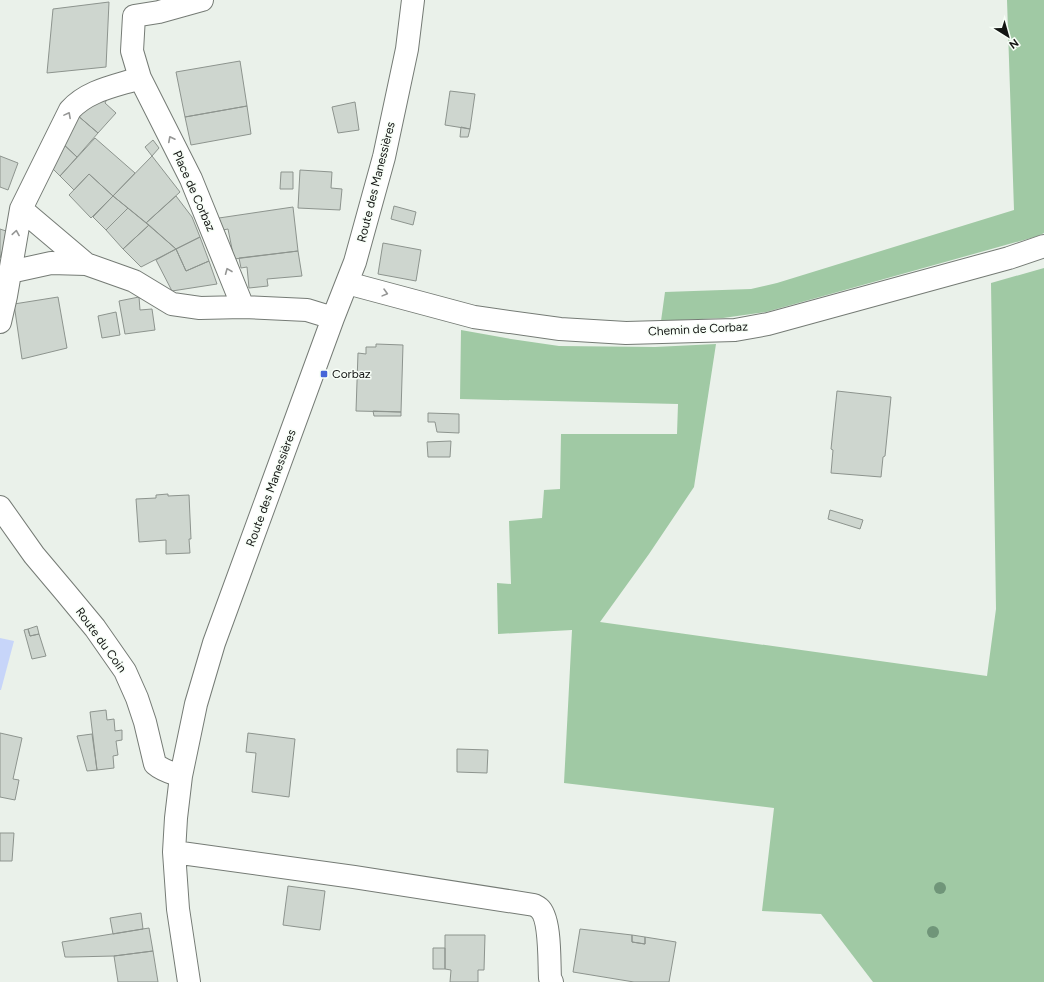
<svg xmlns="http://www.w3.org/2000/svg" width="1044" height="982" viewBox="0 0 1044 982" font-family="Figtree,sans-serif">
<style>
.green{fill:#a0c9a4}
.water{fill:#c7d5f9}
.building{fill:#ced6cf;stroke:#8d948e}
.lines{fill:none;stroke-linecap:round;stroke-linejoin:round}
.minor-casing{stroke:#757b75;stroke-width:24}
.minor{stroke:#fff;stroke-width:22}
.tree{fill:#709579}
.oneway{stroke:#959695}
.poi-dot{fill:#4665d8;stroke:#f7fef7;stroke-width:1.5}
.labels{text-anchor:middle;stroke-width:3;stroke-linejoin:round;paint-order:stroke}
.street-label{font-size:12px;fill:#131513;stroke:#f7fef7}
.poi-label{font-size:12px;fill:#131513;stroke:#f7fef7;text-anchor:start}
</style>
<rect width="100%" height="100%" fill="#eaf1ea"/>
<path class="green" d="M 1007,0 L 1044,0 L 1044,233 L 1038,236 L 766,312 L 723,318 L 661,321 L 665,292 L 751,289 L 777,283 L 1014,210 Z
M 1044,268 L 1044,982 L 873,982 L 821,914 L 762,911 L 774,808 L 564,783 L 572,630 L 498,634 L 497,583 L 511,584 L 509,521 L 542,518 L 544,490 L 560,489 L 561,434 L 677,434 L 678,404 L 460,399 L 461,330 L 511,339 L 559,346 L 655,347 L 716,344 L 694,487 L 649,554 L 600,622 L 987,676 L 996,609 L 991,283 Z"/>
<path class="water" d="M 0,638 L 14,641 L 1,690 L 0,690 Z"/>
<path class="building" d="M 109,2 L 106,67 L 47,73 L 53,9 Z
M 240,61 L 247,106 L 185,117 L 176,72 Z
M 450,91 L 475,94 L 470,129 L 445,125 Z
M 101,96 L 107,99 L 105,103 L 116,113 L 98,133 L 77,115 Z
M 355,102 L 359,130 L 338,133 L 332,107 Z
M 247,106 L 251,134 L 191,145 L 185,117 Z
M 77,115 L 98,133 L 77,157 L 60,141 Z
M 461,127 L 470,129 L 468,137 L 460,137 Z
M 95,138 L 135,173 L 113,196 L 89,174 L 74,190 L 60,176 Z
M 153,140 L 159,148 L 152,156 L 145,147 Z
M 60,141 L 77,157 L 60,176 L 47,163 Z
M 0,156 L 18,163 L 8,190 L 0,187 Z
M 152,156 L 180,192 L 146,223 L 113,196 Z
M 300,170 L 332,172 L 331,188 L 342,189 L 340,210 L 298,208 Z
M 281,172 L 293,172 L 293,189 L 280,189 Z
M 89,174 L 113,196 L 91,218 L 69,195 Z
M 113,196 L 128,208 L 106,230 L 93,217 Z
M 176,196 L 192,217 L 200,237 L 176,249 L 146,223 Z
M 394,206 L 416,212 L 413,225 L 391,219 Z
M 293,207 L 298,251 L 234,259 L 228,229 L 223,230 L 219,218 Z
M 128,208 L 149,225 L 123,249 L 106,230 Z
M 149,225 L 176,249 L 141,267 L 123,249 Z
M 0,229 L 9,232 L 0,258 Z
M 200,237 L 209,261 L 186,271 L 176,249 Z
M 383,243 L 421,250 L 416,281 L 378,274 Z
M 176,249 L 186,271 L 209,261 L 217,284 L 172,291 L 156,260 Z
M 298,251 L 302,276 L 267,279 L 268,286 L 249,288 L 247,267 L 241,268 L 239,258 Z
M 58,297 L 67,348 L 22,359 L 14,304 Z
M 139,297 L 140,310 L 152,309 L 155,330 L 125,334 L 119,301 Z
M 116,312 L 120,335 L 102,338 L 98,316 Z
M 376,344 L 403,345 L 401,412 L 356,411 L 358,353 L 366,354 L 366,347 L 376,347 Z
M 837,391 L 891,397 L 885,456 L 883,457 L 881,477 L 831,473 L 833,450 L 831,449 Z
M 373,411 L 401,412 L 401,416 L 374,416 Z
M 428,413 L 459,414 L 459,433 L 437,432 L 435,422 L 428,422 Z
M 451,441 L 450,457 L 428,457 L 427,442 Z
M 168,494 L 168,496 L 189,495 L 191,539 L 189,539 L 190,553 L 166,554 L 166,540 L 139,542 L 136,499 L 156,498 L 156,495 Z
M 830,510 L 863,520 L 860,529 L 828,519 Z
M 37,626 L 39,634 L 30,636 L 28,629 Z
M 28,629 L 30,636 L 39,634 L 46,656 L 32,659 L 24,630 Z
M 106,710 L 107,720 L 114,719 L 115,731 L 122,730 L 122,740 L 116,741 L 118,755 L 113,756 L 114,768 L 97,770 L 90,712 Z
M 0,733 L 22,738 L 13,779 L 19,780 L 15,800 L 0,797 Z
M 248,733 L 295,739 L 289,797 L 252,792 L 256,753 L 246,752 Z
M 92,734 L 97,770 L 87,771 L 77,736 Z
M 457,749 L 488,750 L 487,773 L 457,772 Z
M 0,833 L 14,833 L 12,861 L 0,861 Z
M 288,886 L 325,891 L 320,930 L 283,925 Z
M 141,913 L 143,929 L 113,934 L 110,918 Z
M 149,928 L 153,951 L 114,956 L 72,957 L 65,957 L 62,942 Z
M 580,929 L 632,935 L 632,942 L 645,944 L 645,937 L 676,942 L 669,982 L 634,982 L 573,972 Z
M 445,935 L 485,935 L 484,970 L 478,970 L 478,982 L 450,982 L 451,970 L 445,969 Z
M 632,935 L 645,937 L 645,944 L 632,942 Z
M 433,948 L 445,948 L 445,969 L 433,969 Z
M 153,951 L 158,982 L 118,982 L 114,956 Z"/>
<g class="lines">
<g class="minor-casing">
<path id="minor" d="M 202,0 L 159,12 L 134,16 L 132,51 L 140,78 L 191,179 L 243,307
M 21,209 L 86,264
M 10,272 L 51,263 L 86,264 L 134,281 L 172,304 L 200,308 L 243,307 L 307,310 L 333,318
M 347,283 L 474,317 L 560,329 L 626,333 L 698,331 L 735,330 L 768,324 L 1009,258 L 1044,246
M 0,322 L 6,296 L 21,209 L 70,110 C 88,90 116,86 140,78
M 0,507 L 34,555 L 66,593 L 95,628 L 125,671 L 137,698 L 145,722 L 155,764 C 163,771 172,773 181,776
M 174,852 L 354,877 L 534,905 C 536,906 538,907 539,908 C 551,918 549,963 550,978 L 552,982
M 189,982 L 178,909 L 174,852 L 176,818 L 181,776 L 196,704 L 214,643 L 333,318 L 355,262 L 384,157 L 407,49 L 413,0"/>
</g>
<use href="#minor" class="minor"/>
</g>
<g class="tree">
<circle cx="940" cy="888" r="6"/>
<circle cx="933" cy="932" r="6"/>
</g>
<defs><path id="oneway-chevron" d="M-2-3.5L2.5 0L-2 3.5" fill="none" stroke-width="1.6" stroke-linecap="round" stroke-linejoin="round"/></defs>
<g class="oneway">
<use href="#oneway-chevron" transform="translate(68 115) rotate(-62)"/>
<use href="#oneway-chevron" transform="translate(171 139) rotate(-117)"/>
<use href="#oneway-chevron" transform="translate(16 233) rotate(-81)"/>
<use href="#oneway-chevron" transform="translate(228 271) rotate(-112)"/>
<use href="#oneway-chevron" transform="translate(385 293) rotate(15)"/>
</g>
<rect class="poi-dot" x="320" y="370" width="8" height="8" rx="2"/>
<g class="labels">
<g class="street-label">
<text transform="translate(376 182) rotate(-76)" y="4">Route des Manessières</text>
<text transform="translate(194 191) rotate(66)" y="4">Place de Corbaz</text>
<text transform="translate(698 329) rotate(-3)" y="4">Chemin de Corbaz</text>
<text transform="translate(271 488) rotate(-70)" y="4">Route des Manessières</text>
<text transform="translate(101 640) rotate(54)" y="4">Route du Coin</text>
</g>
<g class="poi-label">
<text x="332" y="378">Corbaz</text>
</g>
</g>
<g transform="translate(1008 36) rotate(143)" stroke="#f7fef7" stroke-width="3" paint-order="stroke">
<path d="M0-3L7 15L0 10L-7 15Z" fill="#131513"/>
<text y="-6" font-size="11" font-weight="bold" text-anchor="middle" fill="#131513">N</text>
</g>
</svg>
